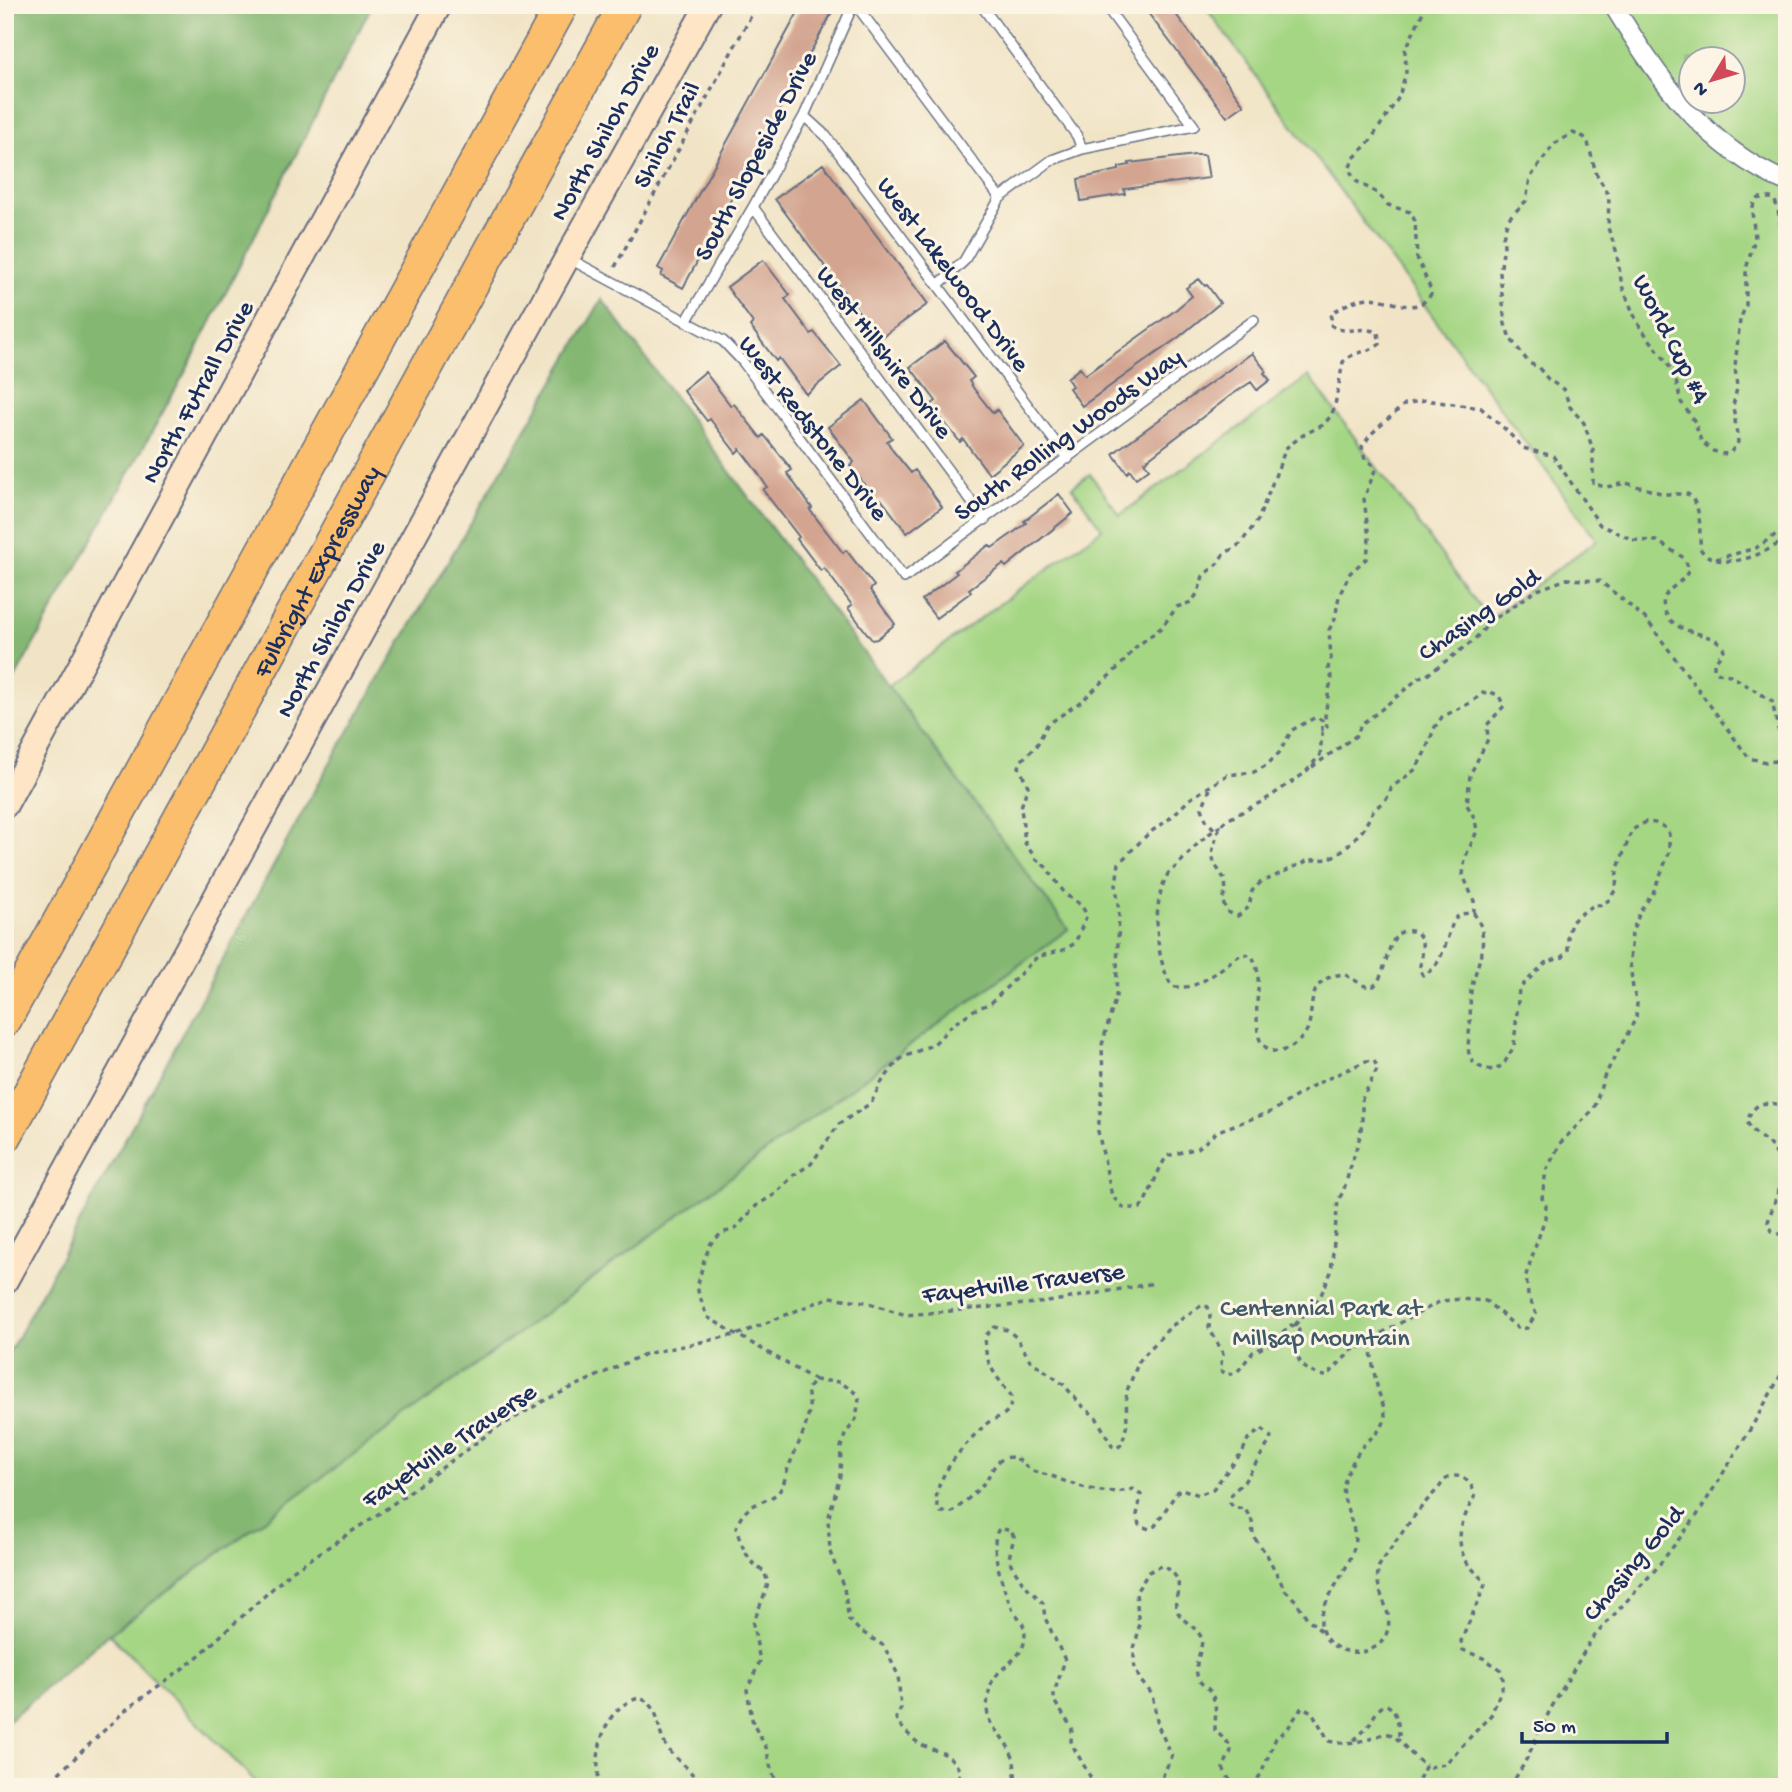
<svg xmlns="http://www.w3.org/2000/svg" width="1792" height="1792" viewBox="0 0 1792 1792" font-family="'Gochi Hand',sans-serif">
<style>
.green{fill:#a5d684;stroke:#608271;stroke-width:2;fill-rule:evenodd}
.forest{fill:#84b772;stroke:#507368;stroke-width:2}
.building{fill:#d3a591}
.lines{fill:none;stroke-linecap:round;stroke-linejoin:round}
.service-casing{stroke:#666e82;stroke-width:12}
.minor-casing{stroke:#666e82;stroke-width:21}
.secondary-casing{stroke:#666e82;stroke-width:28}
.motorway-casing{stroke:#666e82;stroke-width:35}
.path{stroke:#666e82;stroke-width:3.5;stroke-dasharray:5 5;stroke-linecap:butt}
.service{stroke:#fff;stroke-width:9}
.minor{stroke:#fff;stroke-width:18}
.secondary{stroke:#fde5c5;stroke-width:24}
.motorway{stroke:#fabe6d;stroke-width:32}
.labels{text-anchor:middle;stroke-width:6;stroke-linejoin:round;paint-order:stroke}
.street-label{font-size:26px;fill:#1b2f5e;stroke:#fcf5e5}
.park-label{font-size:26px;fill:#3e5968;stroke:#fcf5e5}
</style>
<rect width="100%" height="100%" fill="#fcf5e5"/>
<filter id="ink" filterUnits="userSpaceOnUse"><feTurbulence type="fractalNoise" baseFrequency=".0143" numOctaves="2"/><feDisplacementMap in="SourceGraphic" scale="14" xChannelSelector="R" yChannelSelector="G"/><feConvolveMatrix kernelMatrix="1 2 1 2 8 2 1 2 1" color-interpolation-filters="sRGB"/></filter>
<filter id="wash" filterUnits="userSpaceOnUse"><feTurbulence type="fractalNoise" baseFrequency=".00686" numOctaves="4" result="noise"/><feDisplacementMap in="SourceGraphic" scale="28" xChannelSelector="R" yChannelSelector="G"/><feGaussianBlur stdDeviation="1.57" result="paint"/><feColorMatrix in="noise" values="0 0 0 0 0 0 0 0 0 0 0 0 0 0 0 0 0 1.4 0 .05"/><feComposite in="paint" operator="in"/></filter>
<g filter="url(#wash)">
<rect width="100%" height="100%" fill="#f1e4c6"/>
<path class="green" d="M 1204,5 L 1787,5 L 1787,1787 L 261,1787 L 109,1634 L 1068,929 L 888,686 L 1102,529 L 1072,487 L 1090,474 L 1120,515 L 1309,376 L 1489,619 L 1597,540 ZM 1690,60 L 1732,60 L 1732,102 L 1690,102 Z"/>
<path class="forest" d="M 5,5 L 372,5 L 188,367 L 5,696 Z
M 602,299 L 1068,929 L 109,1634 L 5,1723 L 5,1360 L 320,780 Z"/>
<g id="blocks">
<path class="building" d="M 802,5 L 836,5 L 683,288 L 661,276 L 663,271 L 658,268 Z
M 1142,5 L 1169,5 L 1244,105 L 1227,117 Z
M 1195,155 L 1205,155 L 1209,178 L 1124,189 L 1125,194 L 1081,201 L 1078,179 L 1119,170 L 1119,167 L 1130,165 L 1129,163 Z
M 823,164 L 928,304 L 879,339 L 775,199 Z
M 763,260 L 790,295 L 785,299 L 811,334 L 814,332 L 841,366 L 806,394 L 779,358 L 776,361 L 750,326 L 753,323 L 727,287 Z
M 1199,279 L 1205,286 L 1207,285 L 1220,303 L 1179,337 L 1082,406 L 1069,388 L 1072,386 L 1067,378 L 1080,368 L 1085,375 L 1173,312 L 1192,296 L 1186,288 Z
M 945,341 L 974,377 L 969,381 L 974,389 L 993,413 L 997,410 L 1024,446 L 989,474 L 963,439 L 960,442 L 931,405 L 936,401 L 910,367 Z
M 1252,353 L 1266,371 L 1264,373 L 1270,380 L 1257,390 L 1251,382 L 1230,396 L 1144,462 L 1149,469 L 1136,478 L 1130,470 L 1127,473 L 1113,454 L 1120,448 Z
M 705,372 L 731,406 L 734,404 L 761,438 L 764,435 L 792,470 L 787,473 L 812,508 L 810,510 L 837,545 L 843,553 L 846,550 L 874,586 L 870,590 L 895,624 L 877,639 L 872,640 L 848,608 L 852,605 L 824,568 L 821,571 L 797,539 L 799,537 L 763,490 L 767,487 L 758,473 L 740,449 L 736,453 L 710,419 L 707,421 L 683,390 Z
M 864,400 L 892,438 L 887,441 L 893,451 L 911,473 L 915,470 L 942,507 L 907,533 L 881,499 L 878,501 L 850,466 L 854,462 L 828,427 Z
M 1059,494 L 1073,513 L 1006,567 L 1003,564 L 969,589 L 971,592 L 936,618 L 922,600 L 957,573 L 955,571 L 989,545 L 992,548 L 1013,533 L 1026,523 L 1024,521 Z"/>
</g>
</g>
<g filter="url(#ink)">
<use href="#blocks" fill-opacity="0" stroke="#666e82" stroke-width="2"/>
<g class="lines">
<g class="service-casing">
<path id="service" d="M 856,5 L 1000,198
M 981,5 L 1077,136 L 1082,149
M 804,116 L 826,136 L 1068,459
M 753,207 L 985,520
M 568,258 L 723,341 L 743,362 L 904,578 L 1254,320
M 938,285 L 964,261 L 1000,198 L 1052,160 L 1082,149 L 1194,126 L 1105,5
M 686,322 L 753,207 L 804,116 L 853,5"/>
</g>
<g class="minor-casing">
<path id="minor" d="M 1613,5 C 1658,78 1705,148 1787,182"/>
</g>
<g class="secondary-casing">
<path id="secondary" d="M 5,805 L 439,5
M 5,1281 L 567,258 L 708,5"/>
</g>
<g class="motorway-casing">
<g id="motorway">
<path d="M 5,1020 L 562,5"/>
<path id="s1" d="M 5,1137 L 625,5"/>
</g>
</g>
<path class="path" d="M 1314,5 L 1322,11 L 1331,5
M 1787,265 C 1779,245 1783,212 1773,198 L 1759,198 L 1754,203 L 1752,211 L 1755,238 L 1746,269 L 1746,305 L 1740,320 L 1735,366 L 1737,388 L 1733,406 L 1738,442 L 1731,452 L 1724,454 L 1713,451 L 1701,441 L 1695,422 L 1681,402 L 1676,381 L 1667,362 L 1640,327 L 1634,315 L 1622,286 L 1616,250 L 1608,228 L 1609,196 L 1596,173 L 1588,143 L 1584,137 L 1573,133 L 1554,144 L 1530,178 L 1526,201 L 1508,219 L 1503,237 L 1504,245 L 1500,273 L 1505,324 L 1510,338 L 1529,363 L 1538,367 L 1548,379 L 1564,390 L 1570,407 L 1584,423 L 1593,450 L 1593,484 L 1606,487 L 1626,483 L 1664,494 L 1688,494 C 1704,508 1698,532 1701,550 C 1723,574 1765,554 1787,538
M 615,267 L 757,5
M 1787,361 L 1783,375 L 1787,391
M 1716,559 L 1756,548 L 1787,527
M 1312,767 L 1357,735 L 1361,724 L 1377,713 L 1420,677 L 1427,675 L 1473,641 L 1491,621 L 1537,590 L 1567,579 L 1600,581 L 1646,619 L 1749,758 L 1766,762 L 1787,760
M 1210,789 L 1202,808 L 1206,820 L 1215,830
M 1221,826 C 1203,836 1190,852 1176,867 C 1174,869 1169,871 1168,874 C 1151,902 1155,960 1172,986 C 1199,993 1220,967 1242,954 L 1251,955 C 1264,973 1255,998 1257,1019 C 1258,1026 1257,1034 1260,1040 C 1273,1063 1298,1047 1307,1030 C 1313,1017 1309,1000 1317,988 C 1323,978 1333,975 1344,974 L 1365,986 L 1374,986 C 1388,973 1386,934 1405,931 C 1428,927 1423,957 1419,969 L 1423,975 C 1450,964 1445,919 1462,914 C 1466,913 1470,914 1474,914 C 1492,937 1477,963 1472,986 C 1469,998 1471,1012 1470,1024 C 1468,1049 1462,1068 1496,1070 L 1505,1062 L 1514,1046 L 1519,989 L 1545,963 L 1563,957 L 1568,950 L 1568,934 L 1571,923 L 1578,916 L 1594,905 L 1601,905 L 1609,900 L 1616,889 L 1617,871 L 1632,830 L 1646,822 L 1655,823 L 1664,827 L 1669,834 L 1669,853 L 1653,893 L 1641,910 L 1632,932 L 1630,962 L 1633,989 L 1637,1003 L 1636,1018 L 1604,1077 L 1594,1109 L 1561,1142 L 1546,1171 L 1542,1198 L 1546,1206 L 1545,1218 L 1526,1275 L 1528,1295 L 1536,1314 L 1527,1328 L 1519,1329 L 1486,1301 L 1460,1299 L 1441,1301 L 1378,1335 L 1371,1344 C 1371,1358 1374,1372 1377,1386 C 1379,1397 1388,1411 1384,1422 C 1381,1431 1369,1439 1363,1446 C 1355,1456 1347,1472 1344,1484 C 1340,1505 1359,1525 1354,1547 C 1349,1571 1319,1603 1321,1624 C 1324,1658 1378,1662 1387,1632 C 1395,1608 1372,1594 1379,1566 C 1397,1540 1415,1512 1437,1490 C 1441,1486 1442,1481 1448,1478 C 1462,1471 1473,1484 1475,1496 C 1463,1518 1452,1540 1468,1564 C 1474,1572 1481,1575 1485,1585 L 1461,1641 L 1463,1650 L 1483,1658 L 1500,1669 L 1503,1679 L 1502,1688 L 1491,1715 L 1445,1764 L 1430,1767 L 1426,1765 L 1415,1787
M 1474,913 L 1474,901 L 1463,875 L 1465,858 L 1477,831 L 1475,819 L 1467,805 L 1470,775 L 1488,739 L 1487,725 L 1504,706 L 1499,696 L 1491,692 L 1483,693 L 1472,702 L 1442,717 L 1435,727 L 1425,752 L 1416,769 L 1391,788 L 1389,796 L 1373,811 L 1363,830 L 1344,849 L 1329,859 L 1309,860 L 1260,883 L 1252,891 L 1249,907 L 1238,916 L 1227,912 L 1222,900 L 1226,892 L 1225,880 L 1214,863 L 1212,853 L 1218,831 L 1225,821 L 1265,800 L 1305,773 L 1320,755 L 1322,733 L 1327,727 L 1325,716 L 1329,689 L 1332,679 L 1328,668 L 1331,658 L 1329,630 L 1335,619 L 1339,596 L 1350,573 L 1367,558 L 1369,538 L 1364,499 L 1375,470 L 1372,464 L 1365,460 L 1362,447 L 1371,434 L 1405,404 L 1425,400 L 1481,408 L 1505,429 L 1523,448 L 1553,456 L 1600,525 L 1633,540 L 1657,541 L 1684,558 L 1689,569 C 1684,585 1659,589 1664,608 C 1672,639 1718,629 1724,650 L 1714,663 L 1714,669 L 1719,673 L 1730,675 L 1772,701 L 1778,729 L 1787,740
M 1787,1106 C 1766,1102 1756,1099 1747,1121 C 1752,1133 1760,1136 1770,1145 C 1792,1171 1776,1193 1768,1222 L 1772,1231 L 1781,1235 L 1787,1234
M 1295,1325 L 1321,1295 L 1331,1272 L 1338,1200 L 1343,1192 L 1360,1136 L 1362,1123 L 1362,1099 L 1378,1068 L 1374,1061 L 1366,1061 L 1314,1085 L 1273,1111 L 1218,1131 L 1198,1148 L 1167,1156 C 1156,1172 1151,1195 1140,1208 L 1124,1208 L 1112,1196 L 1098,1131 L 1103,1084 L 1102,1045 L 1116,996 L 1119,914 L 1116,884 L 1119,863 L 1149,833 L 1168,820 L 1190,799 L 1227,775 L 1254,772 L 1267,765 L 1279,753 L 1292,730 L 1316,717 L 1322,720 L 1322,731
M 815,1380 L 707,1317 L 698,1291 L 698,1284 L 704,1260 L 711,1243 L 722,1233 L 735,1229 L 757,1205 L 774,1195 L 794,1175 L 811,1164 L 839,1124 L 871,1103 L 881,1083 L 898,1061 L 904,1057 L 934,1044 L 952,1025 L 974,1010 L 991,1003 L 1037,957 L 1066,949 L 1075,943 L 1087,915 L 1081,905 L 1066,895 L 1046,867 L 1036,859 L 1025,843 L 1021,807 L 1028,786 L 1019,767 L 1021,761 L 1037,745 L 1047,725 L 1083,700 L 1120,666 L 1136,647 L 1162,627 L 1177,607 L 1191,602 L 1198,593 L 1203,576 L 1218,563 L 1223,555 L 1240,544 L 1258,520 L 1286,448 L 1303,435 L 1323,425 L 1331,416 L 1335,405 L 1343,362 C 1353,351 1369,353 1380,344 L 1378,333 C 1363,324 1343,337 1330,324 L 1332,313 C 1342,306 1356,299 1369,298 C 1389,298 1417,318 1431,294 L 1431,290 L 1417,258 L 1415,221 L 1410,212 L 1388,205 L 1377,193 L 1356,181 L 1349,169 L 1354,158 L 1370,141 L 1399,97 L 1406,72 L 1405,51 L 1426,5
M 1321,1631 L 1307,1618 L 1296,1601 L 1285,1590 L 1267,1555 L 1253,1536 L 1252,1521 L 1245,1509 L 1233,1507 L 1230,1502 L 1232,1493 L 1244,1482 L 1270,1441 L 1271,1437 L 1262,1429 L 1248,1439 L 1243,1451 L 1213,1489 L 1199,1495 L 1182,1489 L 1177,1492 L 1155,1526 L 1149,1529 L 1139,1525 L 1137,1515 L 1141,1495 L 1133,1489 C 1107,1496 1083,1488 1059,1479 C 1051,1475 1041,1474 1033,1471 C 1023,1466 1018,1454 1005,1458 C 993,1462 991,1475 984,1483 C 976,1492 962,1505 952,1512 L 941,1512 C 922,1490 967,1441 984,1426 C 996,1414 1010,1420 1012,1397 C 997,1376 982,1363 986,1335 L 995,1327 L 1007,1330 L 1016,1337 L 1030,1360 L 1064,1385 L 1081,1405 L 1096,1417 L 1112,1446 L 1117,1448 L 1122,1444 L 1127,1424 L 1126,1393 L 1139,1361 L 1170,1327 L 1202,1305 L 1208,1307 L 1210,1316 L 1209,1328 L 1223,1353 L 1220,1370 L 1228,1375 L 1238,1371 L 1253,1352 L 1268,1345 L 1291,1325 L 1299,1328 C 1299,1335 1296,1339 1296,1346 C 1296,1365 1310,1375 1327,1376 L 1352,1350 L 1371,1344
M 1354,1740 L 1368,1727 L 1377,1711 L 1385,1704 C 1398,1710 1399,1726 1399,1740
M 44,1787 L 127,1709 L 194,1660 L 292,1571 L 386,1509 L 492,1431 L 547,1399 L 645,1354 L 739,1334 L 830,1297 L 866,1302 L 906,1315 L 1048,1302 L 1155,1283
M 600,1787 C 593,1755 602,1707 639,1698 C 662,1705 655,1727 665,1744 C 674,1761 693,1767 699,1787
M 779,1787 L 771,1769 L 766,1747 L 753,1724 L 747,1690 L 760,1661 L 753,1624 L 766,1590 L 768,1583 L 764,1571 C 748,1564 741,1544 736,1528 C 747,1496 772,1506 782,1487 C 785,1481 786,1472 789,1466 C 796,1448 807,1429 809,1410 C 810,1402 807,1396 808,1388 L 815,1380 L 840,1382 L 857,1394 L 859,1399 L 856,1419 L 845,1435 L 841,1447 L 840,1476 L 828,1520 L 830,1552 L 844,1588 L 849,1620 L 859,1630 L 884,1646 L 898,1675 L 901,1708 L 896,1718 L 898,1723 C 905,1730 914,1742 924,1746 C 943,1754 948,1751 960,1771 L 957,1787
M 1017,1787 C 1014,1777 1016,1764 1012,1755 C 999,1724 980,1730 990,1687 C 996,1664 1031,1660 1024,1628 C 1023,1622 1017,1616 1013,1610 C 1005,1594 986,1541 1000,1528 L 1011,1531 L 1014,1537 L 1009,1558 L 1011,1564 L 1023,1583 L 1043,1603 L 1045,1618 L 1065,1660 L 1054,1693 L 1054,1701 L 1072,1728 L 1071,1741 L 1074,1748 L 1096,1787
M 1165,1787 L 1163,1775 L 1172,1756 L 1158,1726 L 1152,1694 L 1140,1680 L 1134,1665 L 1134,1649 L 1139,1629 L 1136,1592 L 1149,1572 L 1162,1565 C 1194,1583 1167,1598 1179,1614 C 1186,1624 1197,1627 1202,1639 C 1202,1652 1193,1665 1198,1678 C 1200,1684 1206,1686 1210,1691 C 1218,1703 1215,1716 1215,1730 L 1230,1745 L 1231,1751 L 1223,1768 L 1229,1779 L 1238,1787
M 1252,1787 L 1261,1774 L 1276,1738 L 1288,1728 L 1302,1707 L 1312,1712 L 1329,1741 C 1342,1745 1360,1742 1373,1738 C 1379,1736 1382,1733 1389,1734 C 1399,1736 1411,1758 1426,1765
M 1510,1787 L 1524,1764 L 1550,1710 L 1591,1640 L 1655,1570 L 1696,1517 L 1751,1428 L 1787,1364"/>
<use href="#service" class="service"/>
<use href="#minor" class="minor"/>
<use href="#secondary" class="secondary"/>
<use href="#motorway" class="motorway"/>
</g>
</g>
<g class="labels">
<g class="street-label">
<text transform="translate(603 131) rotate(-61)" y="9">North Shiloh Drive</text>
<text transform="translate(665 134) rotate(-62)" y="9">Shiloh Trail</text>
<text transform="translate(754 155) rotate(-62)" y="9">South Slopeside Drive</text>
<text transform="translate(955 273) rotate(53)" y="9">West Lakewood Drive</text>
<text transform="translate(1673 338) rotate(63)" y="9">World Cup #4</text>
<text transform="translate(886 351) rotate(53)" y="9">West Hillshire Drive</text>
<text transform="translate(196 391) rotate(-61)" y="9">North Futrall Drive</text>
<text transform="translate(815 427) rotate(52)" y="9">West Redstone Drive</text>
<text transform="translate(1067 433) rotate(-36)" y="9">South Rolling Woods Way</text>
<text dy="9" stroke="none"><textPath href="#s1" startOffset="646">Fulbright Expressway</textPath></text>
<text transform="translate(1478 613) rotate(-35)" y="9">Chasing Gold</text>
<text transform="translate(329 628) rotate(-61)" y="9">North Shiloh Drive</text>
<text transform="translate(1023 1281) rotate(-7)" y="9">Fayetville Traverse</text>
<text transform="translate(448 1444) rotate(-34)" y="9">Fayetville Traverse</text>
<text transform="translate(1632 1562) rotate(-50)" y="9">Chasing Gold</text>
</g>
<g class="park-label">
<text x="1321" y="1315">Centennial Park at<tspan x="1321" dy="30">Millsap Mountain</tspan></text>
</g>
</g>
<rect width="1792" height="1792" fill="none" stroke="#fcf5e5" stroke-width="28"/>
<g transform="translate(1712 80) rotate(232)"><circle r="33" fill="#fcf5e5" stroke="#a2a6af" stroke-width="2"/>
<path d="M0-5L12 26L0 18L-12 26Z" fill="#d1495b"/>
<text y="-10" font-size="19" font-weight="bold" text-anchor="middle" fill="#1b2f5e">N</text>
</g>
<path d="M1522 1732v10h145v-10" fill="none" stroke="#1b2f5e" stroke-width="3.5"/>
<text x="1533" y="1732" font-size="21" fill="#1b2f5e" stroke="#fcf5e5" stroke-width="5" paint-order="stroke">50 m</text>
</svg>
